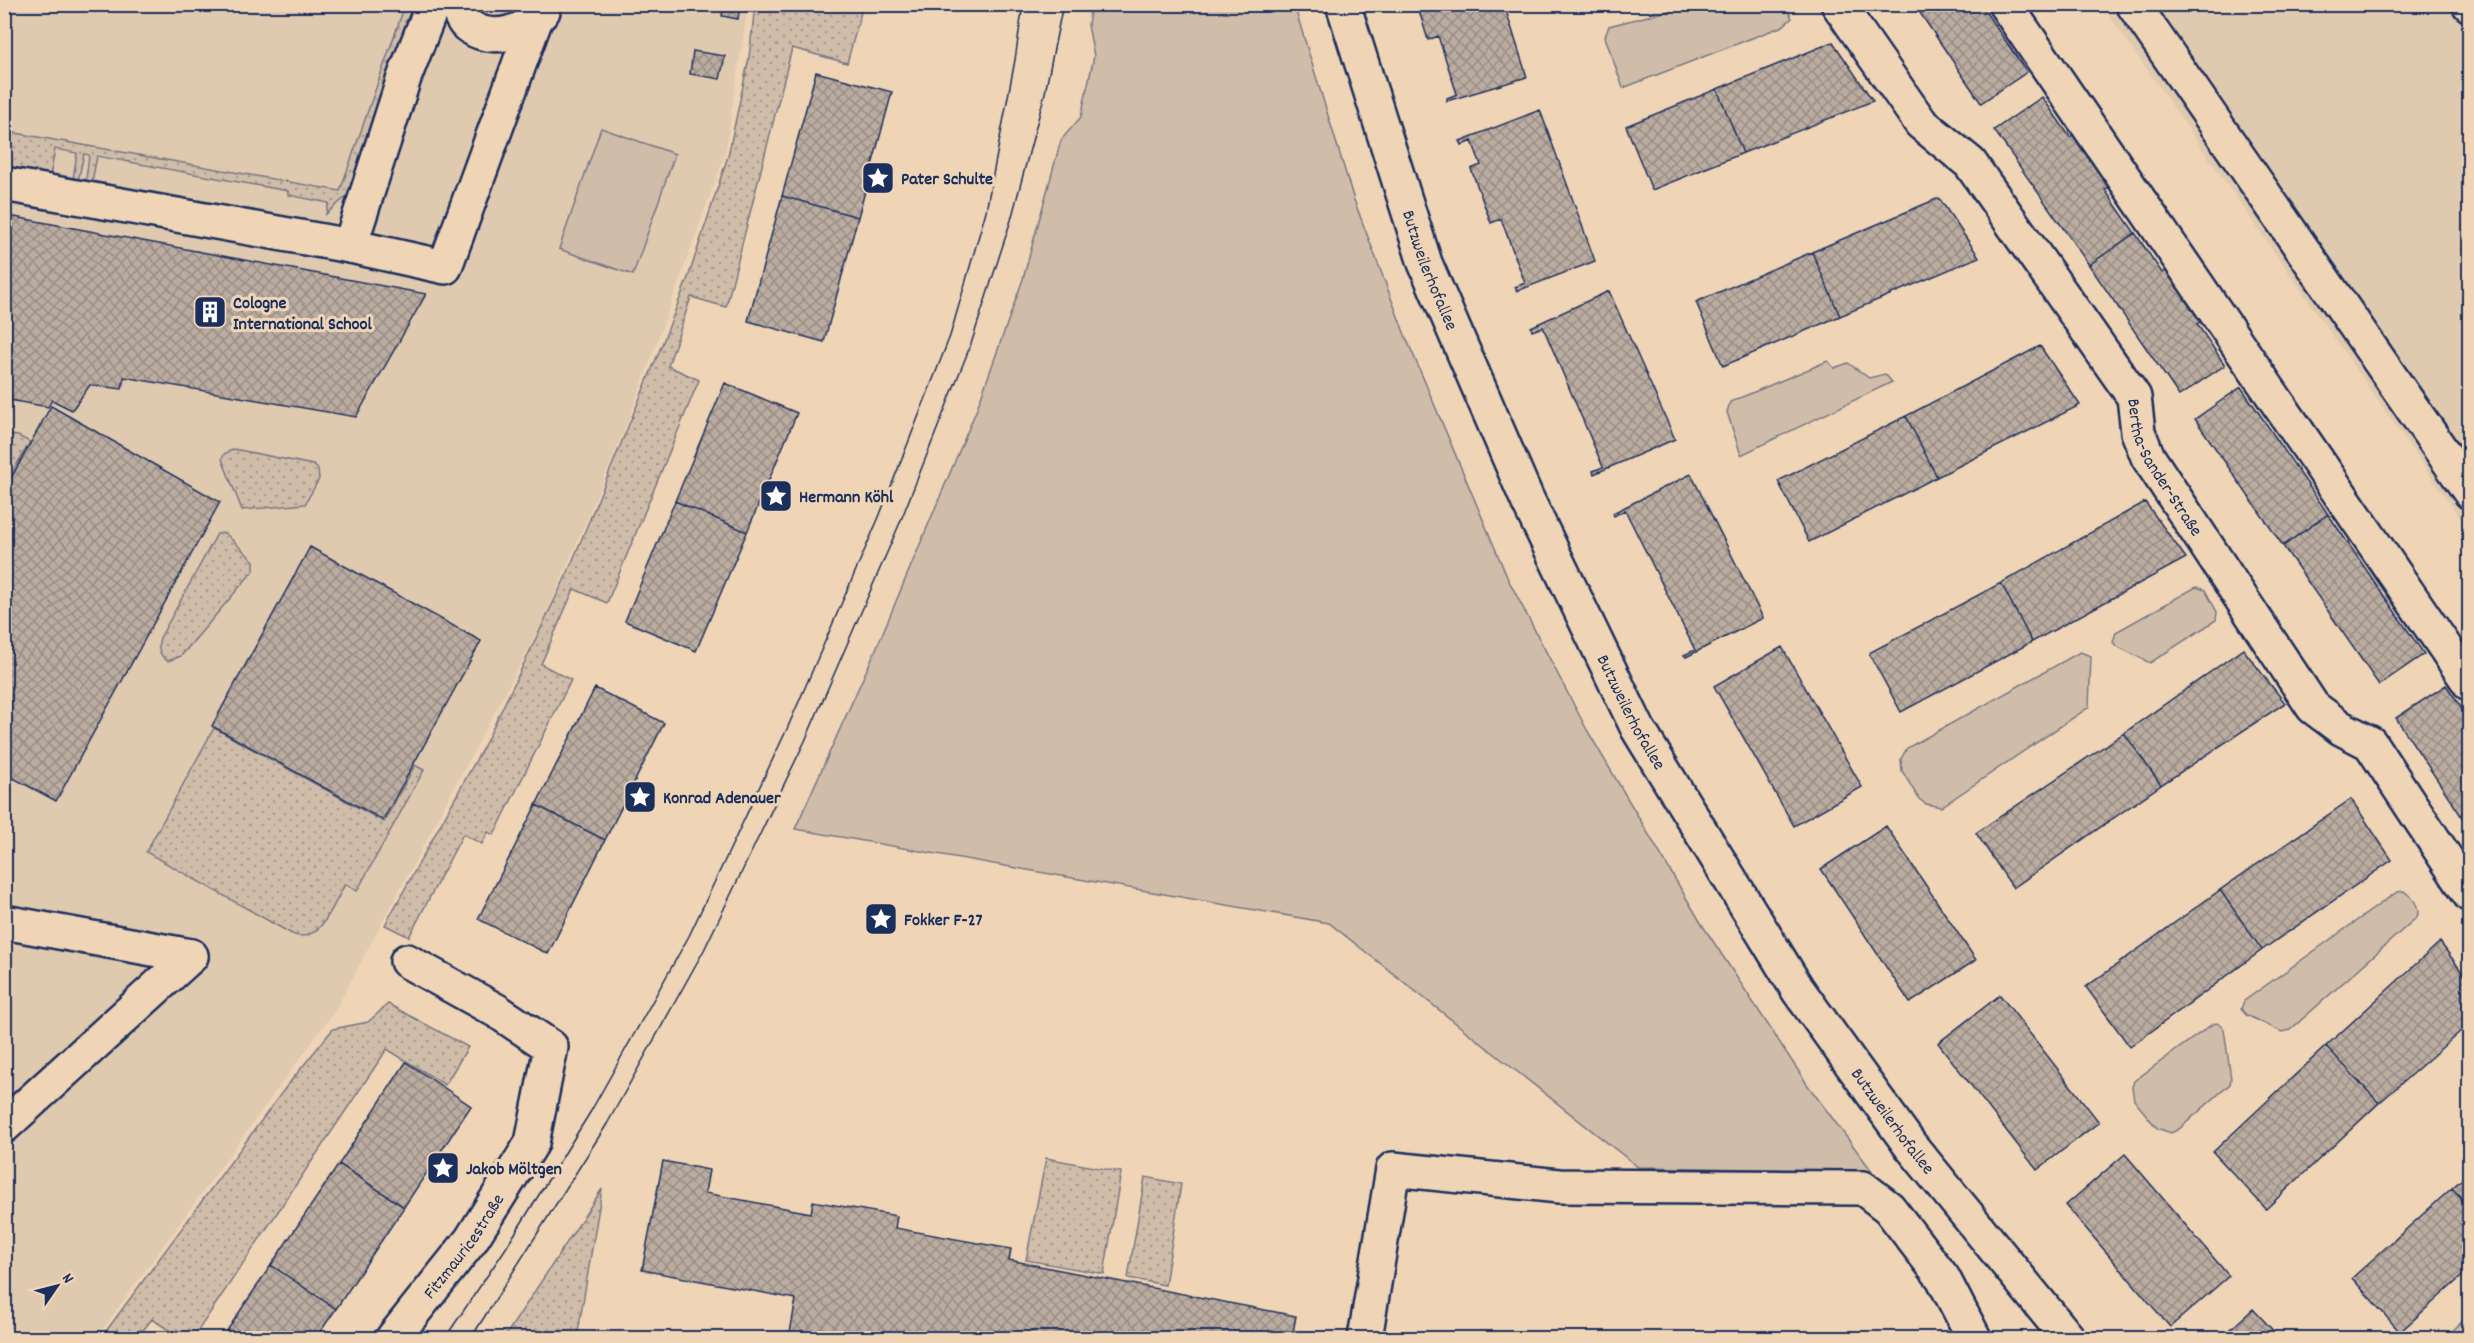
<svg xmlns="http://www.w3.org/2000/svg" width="2474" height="1343" viewBox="0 0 2474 1343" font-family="Dekko,sans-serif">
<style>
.built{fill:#dfc9af}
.grass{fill:url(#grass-dots);stroke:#767684;stroke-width:1.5}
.park{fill:#d0bda9;stroke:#767684;stroke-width:1.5}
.building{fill:url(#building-cross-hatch);stroke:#1b2f5e;stroke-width:1.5}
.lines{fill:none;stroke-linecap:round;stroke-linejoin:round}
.minor-casing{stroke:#1b2f5e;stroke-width:38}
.minor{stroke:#efd5b6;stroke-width:33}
.tram{stroke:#1b2f5e;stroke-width:1.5}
.labels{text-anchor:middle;stroke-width:6;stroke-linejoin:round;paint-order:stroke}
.poi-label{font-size:18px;font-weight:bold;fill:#1b2f5e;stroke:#efd5b6;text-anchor:start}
.street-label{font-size:18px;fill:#1b2f5e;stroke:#efd5b6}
</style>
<defs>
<pattern id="grass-dots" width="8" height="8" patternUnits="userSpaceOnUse" patternTransform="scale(1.5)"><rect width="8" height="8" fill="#d0bda9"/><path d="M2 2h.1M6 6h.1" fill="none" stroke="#a89a8d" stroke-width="1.8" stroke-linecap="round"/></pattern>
<pattern id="building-cross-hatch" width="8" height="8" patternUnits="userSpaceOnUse" patternTransform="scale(1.5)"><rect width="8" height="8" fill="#bbaca0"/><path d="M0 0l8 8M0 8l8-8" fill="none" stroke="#978c86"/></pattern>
</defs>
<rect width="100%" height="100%" fill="#efd5b6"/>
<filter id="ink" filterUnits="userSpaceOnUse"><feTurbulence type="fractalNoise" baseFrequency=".0167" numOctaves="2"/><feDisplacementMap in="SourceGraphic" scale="12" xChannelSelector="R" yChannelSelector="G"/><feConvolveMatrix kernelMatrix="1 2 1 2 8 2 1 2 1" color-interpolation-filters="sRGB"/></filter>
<g filter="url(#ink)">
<path class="built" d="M 5,5 L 748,5 L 725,154 L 629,419 L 545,618 L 336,1009 L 96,1338 L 5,1338 Z
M 2102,5 L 2469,5 L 2469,531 Z"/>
<path class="grass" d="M 405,5 L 413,5 L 353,185 L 348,195 L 326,214 L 329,203 L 288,195 L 288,191 L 97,156 L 90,192 L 84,196 L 89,155 L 84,154 L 75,194 L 71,192 L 77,153 L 55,149 L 50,177 L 5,169 L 4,131 L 340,191 Z
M 755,5 L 863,5 L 847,63 L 792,48 L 726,307 L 691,297 L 668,366 L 699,380 L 607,603 L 574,589 L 541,664 L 571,680 L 494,835 L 488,832 L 482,844 L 463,834 L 409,937 L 385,925 L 486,742 L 568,572 L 661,347 L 689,275 L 728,156 L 749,58 Z
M 5,434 L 18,436 L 30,442 L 5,485 Z
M 234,449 L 313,465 L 318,469 L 319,479 L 305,504 L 242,510 L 222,459 L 224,454 Z
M 225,533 L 254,561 L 254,570 L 181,656 L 168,661 C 159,656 157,647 160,638 L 217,534 Z
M 214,728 L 384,822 L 415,765 L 424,770 L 357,891 L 345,884 C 334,903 320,946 292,934 L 146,852 Z
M 388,1004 L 468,1047 L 445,1085 L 387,1049 L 193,1338 L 181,1338 L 152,1319 L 137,1338 L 101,1338 L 286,1087 L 333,1029 L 368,1022 Z
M 1046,1158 L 1121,1172 L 1104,1274 L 1026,1260 Z
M 1145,1177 L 1181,1184 L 1165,1285 L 1128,1278 Z
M 602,1189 L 577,1338 L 504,1338 Z"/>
<path class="park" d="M 1695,4 L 1785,5 L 1792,18 L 1783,26 L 1623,88 L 1605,37 L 1609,26 Z
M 1091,5 L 1294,5 L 1354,200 L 1405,335 L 1508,579 L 1587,730 L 1701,923 L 1809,1087 L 1872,1171 L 1638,1167 L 1329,923 L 795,829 L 876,649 L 976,411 L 1023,279 L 1061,140 L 1081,117 L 1094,56 L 1088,25 Z
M 601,128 L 675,154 L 633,275 L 559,249 Z
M 1828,361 L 1834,368 L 1848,363 L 1869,378 L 1885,374 L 1892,382 L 1741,455 L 1727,412 L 1730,402 Z
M 2196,587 L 2205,590 L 2217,612 L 2216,620 L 2150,663 L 2116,646 L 2113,642 L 2116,632 Z
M 2080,652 L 2091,656 L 2089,707 L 1941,807 L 1926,804 L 1919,799 L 1902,771 L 1901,759 L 1907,748 Z
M 2404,891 C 2412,897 2421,906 2417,917 L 2290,1030 L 2282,1032 L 2246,1015 L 2241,1009 L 2244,1001 L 2397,892 Z
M 2216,1023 L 2221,1025 L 2224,1029 L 2231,1079 L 2230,1084 L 2179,1129 L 2171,1133 L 2157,1128 L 2134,1100 L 2132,1087 L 2134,1081 L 2211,1025 Z
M 2469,1315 L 2469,1338 L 2445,1338 Z"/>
<path class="building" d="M 724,4 L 740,4 L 738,19 L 722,16 Z
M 1417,4 L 1504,4 L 1527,77 L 1447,101 L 1447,98 L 1457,94 L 1438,36 L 1428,40 Z
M 1914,4 L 1980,4 L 2027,72 L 1981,103 Z
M 1833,42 L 1873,101 L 1743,153 L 1717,89 Z
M 693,51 L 725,56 L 720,79 L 690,74 Z
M 816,72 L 892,92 L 858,217 L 782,196 Z
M 1717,89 L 1743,153 L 1652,190 L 1626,126 Z
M 2042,97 L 2070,137 L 2077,132 L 2113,184 L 2105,190 L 2135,233 L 2089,265 L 1994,130 Z
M 1540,110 L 1595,261 L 1517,291 L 1515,287 L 1525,283 L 1501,219 L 1491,223 L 1471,169 L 1481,165 L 1472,141 L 1462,145 L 1460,141 Z
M 782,196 L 858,217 L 824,342 L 748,321 Z
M 1939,198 L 1979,257 L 1840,316 L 1812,252 Z
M 4,215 L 426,294 L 356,417 L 124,377 L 122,389 L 90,385 L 72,410 L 52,400 L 48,407 L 4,399 Z
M 2135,233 L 2162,273 L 2171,267 L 2206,318 L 2197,324 L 2225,365 L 2179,396 L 2089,265 Z
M 1812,252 L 1840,316 L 1723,366 L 1696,302 Z
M 1609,291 L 1675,439 L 1594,474 L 1593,471 L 1603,467 L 1543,327 L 1532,331 L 1531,327 Z
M 2040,346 L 2080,405 L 1937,477 L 1906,416 Z
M 725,383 L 797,413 L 747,532 L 675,501 Z
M 2241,387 L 2328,514 L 2283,546 L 2195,419 Z
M 51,406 L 220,502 L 56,801 L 4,773 L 4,491 Z
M 1906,416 L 1937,477 L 1809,542 L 1778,481 Z
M 1691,474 L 1763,618 L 1686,657 L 1684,655 L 1695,650 L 1625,510 L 1614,516 L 1613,513 Z
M 675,501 L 747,532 L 696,651 L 625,621 Z
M 2145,502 L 2186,558 L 2032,642 L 2001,583 Z
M 2328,514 L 2424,654 L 2379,685 L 2283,546 Z
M 310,547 L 481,641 L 383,820 L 212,726 Z
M 2001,583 L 2032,642 L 1901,712 L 1869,653 Z
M 1782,647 L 1862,787 L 1794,826 L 1714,686 Z
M 2243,649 L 2285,703 L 2161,785 L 2124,733 Z
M 2446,685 L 2470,721 L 2470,829 L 2396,718 Z
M 595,688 L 664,723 L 605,840 L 536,805 Z
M 2124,733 L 2161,785 L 2013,888 L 1976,833 Z
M 2351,799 L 2392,860 L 2262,950 L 2220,890 Z
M 536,805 L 605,840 L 548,954 L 478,919 Z
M 1886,826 L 1976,960 L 1910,1003 L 1821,869 Z
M 2220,890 L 2262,950 L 2130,1047 L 2086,987 Z
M 2440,942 L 2470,983 L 2470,1023 L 2379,1103 L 2326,1046 Z
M 2000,995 L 2099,1122 L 2037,1170 L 1938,1043 Z
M 2326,1046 L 2379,1103 L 2266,1209 L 2213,1152 Z
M 406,1062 L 471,1106 L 404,1207 L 339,1164 Z
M 2125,1154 L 2229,1276 L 2170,1327 L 2066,1205 Z
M 663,1161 L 709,1170 L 705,1193 L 811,1213 L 813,1201 L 897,1216 L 895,1228 L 1011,1249 L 1009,1260 L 1296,1316 L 1292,1338 L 789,1338 L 796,1299 L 642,1270 Z
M 339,1164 L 404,1207 L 336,1309 L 271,1265 Z
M 2470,1172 L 2470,1207 L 2452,1188 Z
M 2452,1188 L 2470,1207 L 2470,1269 L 2400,1332 L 2352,1278 Z
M 271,1265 L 336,1309 L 316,1338 L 222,1338 Z
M 2253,1309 L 2280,1338 L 2221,1338 Z"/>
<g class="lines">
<g class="minor-casing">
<g id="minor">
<path d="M 433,4 L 404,78 L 350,246 L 445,267 L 535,21"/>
<path d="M 456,4 C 458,10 462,21 467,25 C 491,44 526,33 543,11"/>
<path id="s1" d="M 1343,4 L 1425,263 L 1527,499 L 1638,729 L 1798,990 L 1910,1145 L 2068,1338"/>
<path id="s2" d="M 1838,4 L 1921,123 L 1970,163 L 2134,397 L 2138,432 L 2148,457 L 2313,707 L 2341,728 L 2370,743 L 2470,895"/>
<path d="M 2005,4 L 2470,684"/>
<path d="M 2133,4 L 2470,492"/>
<path d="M 2469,4 L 2470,5"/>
<path d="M 4,184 L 350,246"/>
<path d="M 4,922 L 191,956"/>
<path d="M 4,1126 L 191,956"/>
<path id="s3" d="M 393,1338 L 471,1240 L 532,1143 L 551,1047 L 497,1011 L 407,961"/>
<path d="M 1365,1338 L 1393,1169 L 1559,1186 L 1863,1188 L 1889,1208 L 1943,1278 L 1974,1338"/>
</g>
</g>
<use href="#minor" class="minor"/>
<path class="tram" d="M 445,1338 L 504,1251 L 591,1111 L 689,936 L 787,729 L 879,517 L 950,336 L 986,211 L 1015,60 L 1023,4
M 471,1338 L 607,1124 L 704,950 L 805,741 L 899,525 L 971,344 L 1011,220 L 1045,93 L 1063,4"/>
</g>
</g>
<defs>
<g id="sight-square" transform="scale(1.725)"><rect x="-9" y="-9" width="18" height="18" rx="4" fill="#1b2f5e" stroke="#efd5b6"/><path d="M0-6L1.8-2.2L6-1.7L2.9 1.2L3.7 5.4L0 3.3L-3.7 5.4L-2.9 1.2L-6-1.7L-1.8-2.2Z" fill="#fff"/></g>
<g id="building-square" transform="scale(1.725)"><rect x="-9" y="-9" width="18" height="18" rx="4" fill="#1b2f5e" stroke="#efd5b6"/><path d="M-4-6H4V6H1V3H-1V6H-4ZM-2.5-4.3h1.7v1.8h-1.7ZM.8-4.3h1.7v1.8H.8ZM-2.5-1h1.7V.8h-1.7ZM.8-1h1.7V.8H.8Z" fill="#fff"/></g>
</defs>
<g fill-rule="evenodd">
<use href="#sight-square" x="878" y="178"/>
<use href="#building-square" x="210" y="312"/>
<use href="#sight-square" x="776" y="496"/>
<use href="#sight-square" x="640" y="797"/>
<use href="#sight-square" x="881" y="919"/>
<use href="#sight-square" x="443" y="1168"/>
</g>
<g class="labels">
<g class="poi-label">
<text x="901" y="184">Pater Schulte</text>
<text x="233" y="308">Cologne<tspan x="233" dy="21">International School</tspan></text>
<text x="799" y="502">Hermann Köhl</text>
<text x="663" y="803">Konrad Adenauer</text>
<text x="904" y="925">Fokker F-27</text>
<text x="466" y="1174">Jakob Möltgen</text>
</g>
<g class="street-label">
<text dy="6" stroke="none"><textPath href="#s1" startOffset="280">Butzweilerhofallee</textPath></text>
<text dy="6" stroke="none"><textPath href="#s2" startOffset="572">Bertha-Sander-Straße</textPath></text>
<text dy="6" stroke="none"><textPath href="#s1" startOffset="766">Butzweilerhofallee</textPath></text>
<text dy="6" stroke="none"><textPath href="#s1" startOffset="1252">Butzweilerhofallee</textPath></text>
<text dy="6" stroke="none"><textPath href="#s3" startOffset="116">Fitzmauricestraße</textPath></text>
</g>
</g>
<rect width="2474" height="1343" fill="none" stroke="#efd5b6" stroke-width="24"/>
<rect x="12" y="12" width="2450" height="1319" fill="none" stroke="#1b2f5e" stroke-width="2" filter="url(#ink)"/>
<g transform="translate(57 1286) rotate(55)" stroke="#efd5b6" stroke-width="4.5" paint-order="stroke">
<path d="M0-4.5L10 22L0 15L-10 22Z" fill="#1b2f5e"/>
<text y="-9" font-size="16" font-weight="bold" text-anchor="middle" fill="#1b2f5e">N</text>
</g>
</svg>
